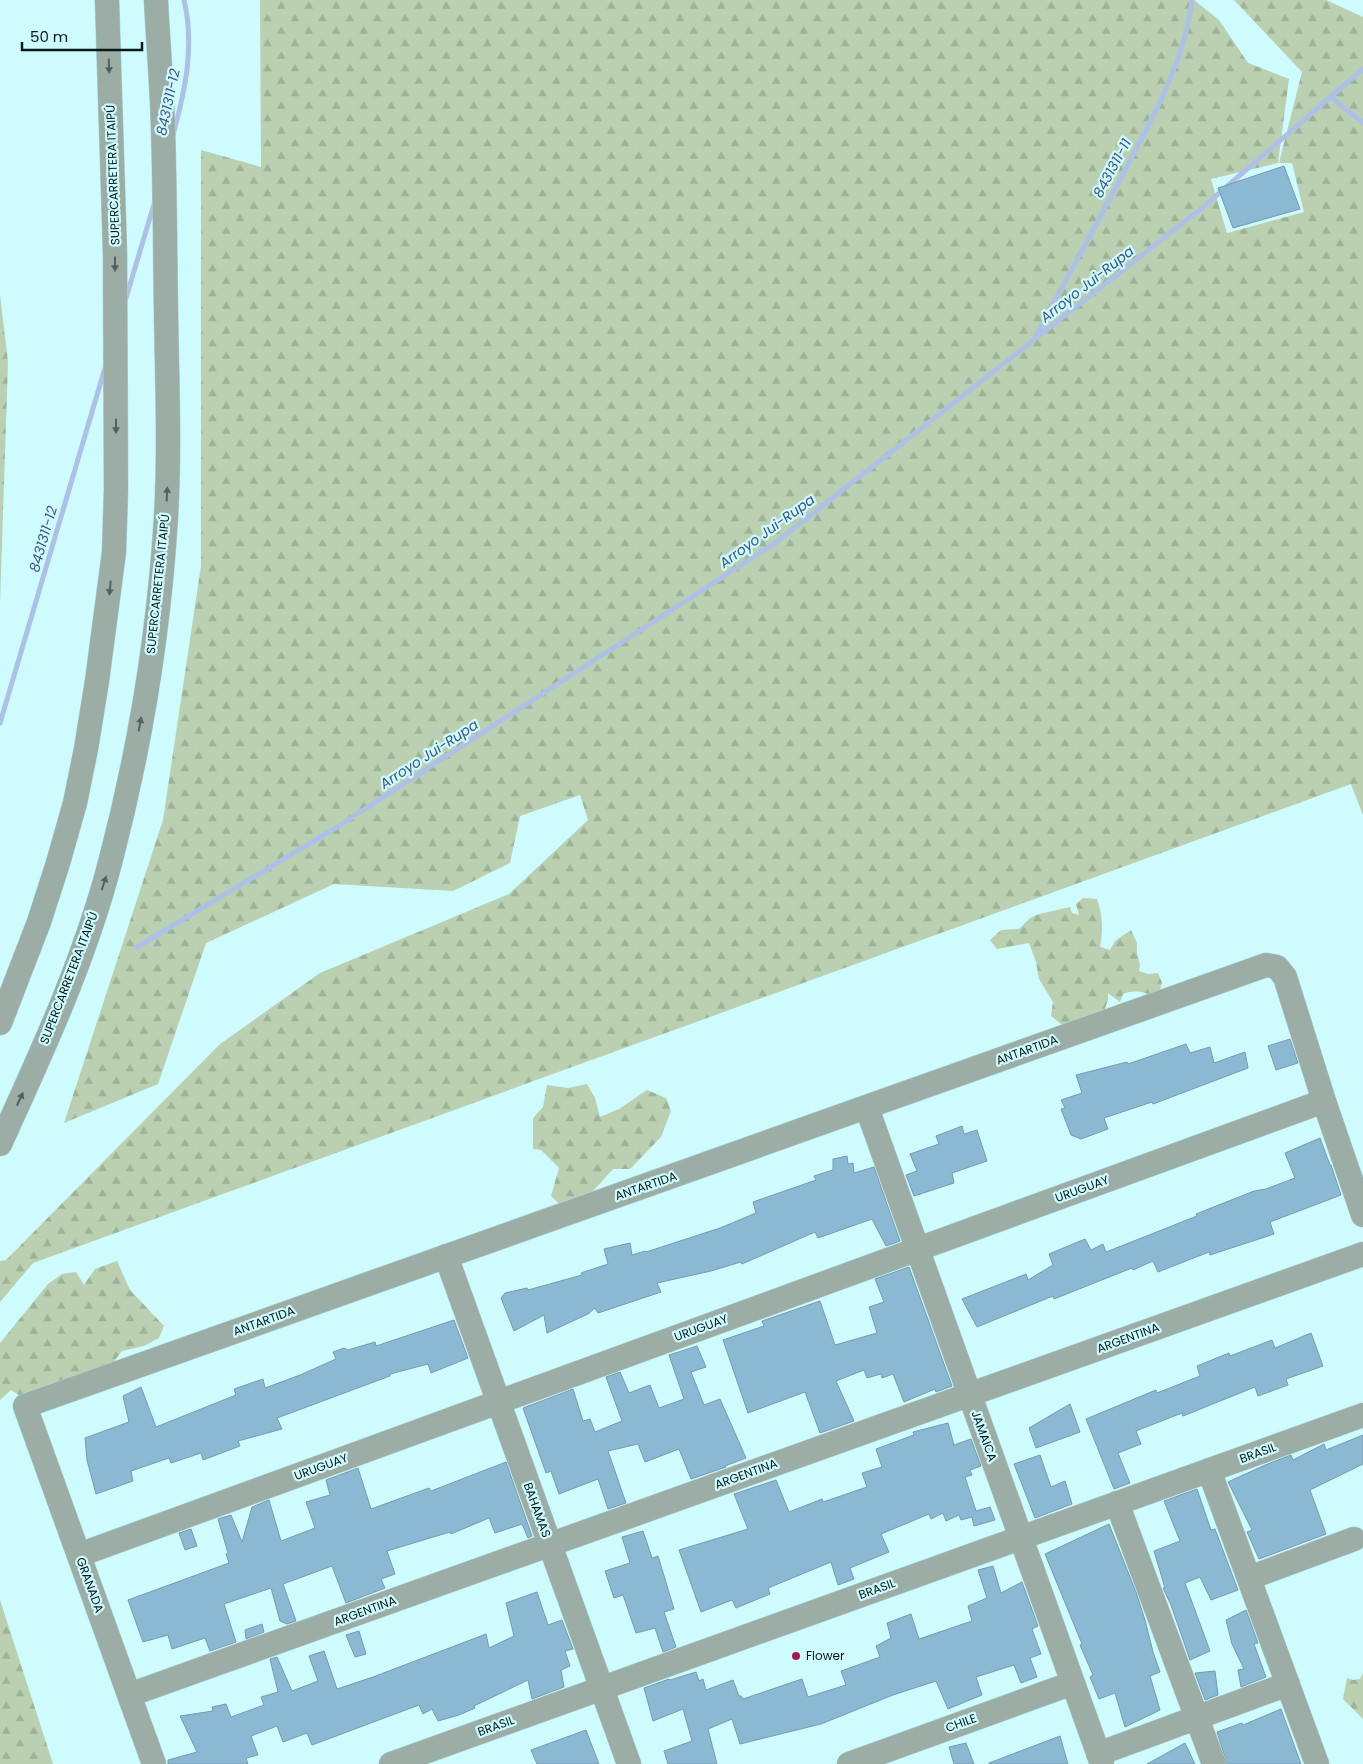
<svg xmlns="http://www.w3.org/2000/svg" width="1363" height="1764" viewBox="0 0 1363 1764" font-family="Poppins,sans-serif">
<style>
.forest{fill:url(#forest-firs)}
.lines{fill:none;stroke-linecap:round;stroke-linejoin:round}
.stream{stroke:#adc0e8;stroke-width:5}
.building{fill:#8bb8d2;stroke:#799aad}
.minor-casing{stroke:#add7d9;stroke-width:25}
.minor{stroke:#9cada6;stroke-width:24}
.oneway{fill:#526260}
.poi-dot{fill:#a71754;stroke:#cdfbfe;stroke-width:2}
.labels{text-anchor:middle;stroke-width:4.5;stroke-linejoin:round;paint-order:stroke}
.street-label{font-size:12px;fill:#071819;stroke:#cdfbfe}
.poi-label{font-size:12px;fill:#071819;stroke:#cdfbfe;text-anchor:start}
.water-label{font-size:14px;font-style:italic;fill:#3d5387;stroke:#cdfbfe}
</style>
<defs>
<pattern id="forest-firs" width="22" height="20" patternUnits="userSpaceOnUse" patternTransform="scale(1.25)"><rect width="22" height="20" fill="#bad0b0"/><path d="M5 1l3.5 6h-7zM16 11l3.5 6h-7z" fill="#9eb297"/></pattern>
</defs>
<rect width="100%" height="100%" fill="#cdfbfe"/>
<path class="forest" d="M 260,0 L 1194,0 L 1219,20 L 1248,63 L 1289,79 L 1278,163 L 1211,179 L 1227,233 L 1304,212 L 1292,163 L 1279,163 L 1302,72 L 1234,0 L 1326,0 L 1363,17 L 1363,815 L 1351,784 L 33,1263 L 0,1302 L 0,1261 L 6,1260 L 220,1044 L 320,973 L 509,894 L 588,820 L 580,795 L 520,816 L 510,863 L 453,891 L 334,884 L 206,943 L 158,1084 L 64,1123 L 163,820 L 201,566 L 201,150 L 261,167 Z
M 0,295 L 8,362 L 0,604 Z
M 1083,898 L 1097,899 C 1103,915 1103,931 1100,947 L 1110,950 L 1115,941 L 1131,930 L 1137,943 L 1137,953 L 1140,965 L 1139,971 L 1148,974 L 1158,973 L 1162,983 L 1159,994 L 1153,997 C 1143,991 1134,990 1123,994 L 1120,1002 L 1108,993 L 1108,1000 L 1103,1014 L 1066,1028 L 1051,1016 L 1053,1002 L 1039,979 L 1036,962 L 1029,943 L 997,949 L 990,940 L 1001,930 L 1019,929 L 1030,918 L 1039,914 L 1070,907 L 1072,913 L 1079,915 L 1076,904 Z
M 587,1084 L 595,1098 L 600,1117 L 619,1109 L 647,1090 L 666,1098 L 671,1111 L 661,1137 L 630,1169 L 613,1169 L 582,1203 L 567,1211 L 551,1196 L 559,1168 L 541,1150 L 533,1149 L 533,1118 L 543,1107 L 547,1085 L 568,1088 Z
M 117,1261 L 130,1290 L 164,1326 L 159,1338 L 144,1346 L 122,1351 L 109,1368 L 67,1388 L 49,1384 L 45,1391 L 25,1399 L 11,1390 L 0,1400 L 0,1343 L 48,1284 L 62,1274 L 76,1272 L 84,1285 L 95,1269 Z
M 0,1600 L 53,1764 L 0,1764 Z
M 1363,1673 L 1363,1719 L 1343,1699 L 1347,1678 L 1353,1680 L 1360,1679 Z"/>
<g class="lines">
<path class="stream" d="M 1331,97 L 1363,123
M 173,135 C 185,91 195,46 184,0
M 126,298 L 155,201
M 1035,338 C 1063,284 1094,230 1122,176 C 1151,120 1184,64 1192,0
M 0,723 L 105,368
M 137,947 L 337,827 L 775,543 L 1202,208 L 1363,69"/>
</g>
<path class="building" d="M 1284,166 L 1300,209 L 1233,228 L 1218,188 Z
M 1290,1039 L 1298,1063 L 1276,1070 L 1268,1046 Z
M 1186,1044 L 1190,1053 L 1210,1047 L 1214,1063 L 1245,1052 L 1248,1068 L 1153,1104 L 1152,1102 L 1104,1118 L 1108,1129 L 1081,1139 L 1071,1135 L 1061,1109 L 1065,1108 L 1061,1100 L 1082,1093 L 1076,1075 L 1127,1062 L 1128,1064 Z
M 962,1126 L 964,1134 L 977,1130 L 987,1161 L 952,1173 L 954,1183 L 914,1196 L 906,1175 L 917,1171 L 910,1154 L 939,1144 L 936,1136 Z
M 1320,1138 L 1330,1165 L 1331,1165 L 1341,1195 L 1270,1222 L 1274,1234 L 1210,1255 L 1209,1252 L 1158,1272 L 1153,1261 L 1133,1270 L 1132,1268 L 1054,1299 L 1053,1296 L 977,1327 L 962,1299 L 1026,1274 L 1028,1280 L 1053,1265 L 1049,1254 L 1085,1239 L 1091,1250 L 1103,1244 L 1106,1252 L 1197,1216 L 1196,1214 L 1254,1191 L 1266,1189 L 1295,1178 L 1285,1153 Z
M 847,1156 L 848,1164 L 853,1163 L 854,1173 L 874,1167 L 900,1241 L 886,1246 L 872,1219 L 818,1238 L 815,1232 L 742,1264 L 741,1262 L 711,1271 L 657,1283 L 661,1292 L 598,1313 L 595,1308 L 588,1314 L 547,1333 L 544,1315 L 514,1331 L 501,1298 L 505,1293 L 527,1288 L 528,1290 L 582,1275 L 581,1273 L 608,1264 L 604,1249 L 630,1243 L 632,1255 L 645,1251 L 646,1252 L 720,1228 L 756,1213 L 753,1202 L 816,1180 L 814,1176 L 833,1170 L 833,1159 Z
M 909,1267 L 952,1386 L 936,1392 L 935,1389 L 904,1402 L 893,1374 L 882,1378 L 881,1374 L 867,1378 L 864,1370 L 836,1381 L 854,1421 L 820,1433 L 805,1392 L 748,1413 L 723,1340 L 764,1326 L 762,1321 L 820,1301 L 835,1345 L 877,1333 L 869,1307 L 884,1302 L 875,1279 Z
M 454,1320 L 468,1358 L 431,1373 L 428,1364 L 390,1374 L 390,1376 L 277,1418 L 282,1429 L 238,1441 L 240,1446 L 203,1460 L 201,1453 L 171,1463 L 169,1458 L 131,1471 L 133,1481 L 96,1494 L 87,1460 L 85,1438 L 129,1422 L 123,1396 L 141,1387 L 156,1427 L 236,1395 L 234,1389 L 263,1379 L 265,1388 L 300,1375 L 336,1359 L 333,1352 L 344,1348 L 348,1350 L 375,1342 L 376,1346 Z
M 1311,1333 L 1323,1366 L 1286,1379 L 1288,1385 L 1258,1396 L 1255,1387 L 1183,1416 L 1182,1413 L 1136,1431 L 1141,1444 L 1118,1453 L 1130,1483 L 1114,1489 L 1086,1419 L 1156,1390 L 1157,1393 L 1200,1376 L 1197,1366 L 1229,1353 L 1230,1356 L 1272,1340 L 1275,1348 Z
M 697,1346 L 706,1367 L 691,1372 L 704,1405 L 720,1399 L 746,1458 L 725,1466 L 726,1467 L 691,1479 L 679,1449 L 645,1462 L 638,1444 L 608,1451 L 626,1503 L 608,1509 L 598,1479 L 559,1494 L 551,1471 L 546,1473 L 523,1408 L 573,1389 L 583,1421 L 590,1419 L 595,1432 L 622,1421 L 606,1377 L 620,1372 L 629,1393 L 650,1385 L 659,1408 L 684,1399 L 669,1355 Z
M 1070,1404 L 1080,1432 L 1036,1448 L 1029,1428 Z
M 948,1423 L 954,1445 L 971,1439 L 981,1466 L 970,1470 L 972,1475 L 965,1477 L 976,1511 L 990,1507 L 995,1520 L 974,1526 L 972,1517 L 961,1520 L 959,1515 L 946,1521 L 943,1513 L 931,1519 L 929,1514 L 881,1534 L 889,1552 L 850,1568 L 854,1579 L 838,1585 L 831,1562 L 768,1588 L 770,1594 L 736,1608 L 732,1600 L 701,1612 L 679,1550 L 748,1529 L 734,1494 L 776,1480 L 789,1512 L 822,1499 L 823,1502 L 867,1487 L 862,1473 L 882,1467 L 876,1449 L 914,1435 L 913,1432 Z
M 1363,1435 L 1363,1464 L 1310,1490 L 1326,1534 L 1259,1559 L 1247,1532 L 1252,1530 L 1228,1482 L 1265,1465 L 1291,1455 L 1293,1460 L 1324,1444 L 1326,1450 Z
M 1040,1455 L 1051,1487 L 1065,1481 L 1072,1504 L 1035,1518 L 1014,1464 Z
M 506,1462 L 532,1536 L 528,1538 L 522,1524 L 495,1533 L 489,1518 L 451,1534 L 450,1532 L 387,1551 L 395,1574 L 381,1579 L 385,1588 L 346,1603 L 332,1566 L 283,1584 L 296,1621 L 287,1624 L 280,1621 L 271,1588 L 224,1604 L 236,1642 L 210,1651 L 205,1638 L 172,1649 L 168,1635 L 143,1642 L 128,1600 L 229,1563 L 226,1554 L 228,1553 L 218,1519 L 231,1515 L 242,1542 L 252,1507 L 269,1500 L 281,1541 L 315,1528 L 306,1502 L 330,1495 L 326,1480 L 358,1468 L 371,1509 L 429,1488 L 431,1491 Z
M 1197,1489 L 1211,1530 L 1215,1529 L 1238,1590 L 1211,1600 L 1200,1577 L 1185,1583 L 1210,1651 L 1190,1660 L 1171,1605 L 1163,1588 L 1165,1588 L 1154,1551 L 1180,1541 L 1164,1501 Z
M 1109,1524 L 1136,1592 L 1145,1620 L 1153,1652 L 1160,1672 L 1150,1676 L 1160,1710 L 1125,1727 L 1115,1693 L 1099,1699 L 1090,1677 L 1093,1675 L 1080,1645 L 1082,1644 L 1045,1554 Z
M 191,1529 L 197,1546 L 185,1550 L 179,1533 Z
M 643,1531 L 652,1558 L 658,1556 L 674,1609 L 664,1612 L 676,1647 L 663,1652 L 655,1628 L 636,1633 L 623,1595 L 614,1598 L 605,1571 L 630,1563 L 622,1537 Z
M 993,1566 L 1001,1593 L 1022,1582 L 1038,1626 L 1032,1629 L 1041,1654 L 1030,1658 L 1037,1677 L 1021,1683 L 1014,1665 L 976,1677 L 982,1695 L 948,1709 L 936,1681 L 893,1695 L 821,1724 L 740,1744 L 732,1719 L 708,1729 L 717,1764 L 668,1764 L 664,1751 L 692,1741 L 683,1709 L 653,1721 L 644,1688 L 669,1679 L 670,1680 L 696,1672 L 699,1681 L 703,1679 L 706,1690 L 733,1680 L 739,1696 L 741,1696 L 743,1699 L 802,1679 L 808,1697 L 846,1685 L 841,1671 L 880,1657 L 876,1646 L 891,1638 L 887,1623 L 911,1614 L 919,1639 L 972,1621 L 968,1606 L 987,1598 L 978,1570 Z
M 537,1592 L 548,1625 L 562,1620 L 573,1649 L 565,1651 L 570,1666 L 561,1670 L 564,1687 L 532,1699 L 528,1680 L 474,1706 L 475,1708 L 459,1715 L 438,1721 L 432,1709 L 423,1714 L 419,1705 L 312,1745 L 307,1733 L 283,1742 L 277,1726 L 251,1736 L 258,1755 L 246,1758 L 248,1764 L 168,1764 L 168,1760 L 197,1752 L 180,1716 L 213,1711 L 212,1707 L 226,1704 L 231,1717 L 264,1705 L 261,1697 L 278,1692 L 270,1659 L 277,1657 L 292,1691 L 318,1681 L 309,1656 L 324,1651 L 337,1689 L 373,1677 L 486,1634 L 489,1648 L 514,1636 L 506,1603 Z
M 1246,1610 L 1258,1643 L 1254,1644 L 1266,1677 L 1241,1687 L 1238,1670 L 1244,1669 L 1232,1644 L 1226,1620 Z
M 262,1624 L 264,1632 L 246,1639 L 245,1630 Z
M 359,1631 L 366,1654 L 355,1657 L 346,1635 Z
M 1215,1671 L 1218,1695 L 1205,1700 L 1195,1673 Z
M 1281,1709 L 1301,1764 L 1227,1764 L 1217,1732 L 1242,1723 L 1243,1725 Z
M 586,1730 L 599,1764 L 537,1764 L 531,1750 Z
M 1060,1736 L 1068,1764 L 989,1764 L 989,1763 Z
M 966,1743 L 974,1764 L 954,1764 L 949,1747 Z
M 1185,1743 L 1195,1764 L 1147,1764 Z"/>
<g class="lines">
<g class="minor-casing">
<path id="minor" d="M 0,1023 L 39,922 L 58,863 L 75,803 L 86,749 L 97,681 L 114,552 L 116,489 L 115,253 L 107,0
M 867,1108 L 1102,1764
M 0,1144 C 42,1052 86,957 111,859 C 140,748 159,632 166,517 C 170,449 167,380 166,311 C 165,251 165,190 163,129 C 162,86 158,43 156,0
M 446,1256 L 629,1764
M 1209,1470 L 1317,1764
M 1117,1503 L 1214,1764
M 79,1555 L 1324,1101
M 1249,1578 L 1354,1539
M 129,1695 L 1363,1254
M 1098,1754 L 1288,1684
M 154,1764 L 25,1406 L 1266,965 L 1277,967 L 1285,977 L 1324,1101 L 1363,1215
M 391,1764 L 1363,1415
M 849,1764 L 1073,1683"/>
</g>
<use href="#minor" class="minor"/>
</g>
<defs><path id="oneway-solid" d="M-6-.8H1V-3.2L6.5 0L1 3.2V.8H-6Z" transform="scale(1.25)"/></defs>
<g class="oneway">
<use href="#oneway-solid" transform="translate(109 66) rotate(88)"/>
<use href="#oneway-solid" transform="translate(115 264) rotate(90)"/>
<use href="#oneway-solid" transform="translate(116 426) rotate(90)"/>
<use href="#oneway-solid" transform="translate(167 494) rotate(-87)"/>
<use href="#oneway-solid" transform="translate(110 588) rotate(96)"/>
<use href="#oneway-solid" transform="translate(140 724) rotate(-80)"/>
<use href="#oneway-solid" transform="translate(104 883) rotate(-72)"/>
<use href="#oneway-solid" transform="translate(20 1099) rotate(-65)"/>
</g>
<circle class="poi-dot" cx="796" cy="1656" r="5"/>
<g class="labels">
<g class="street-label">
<text transform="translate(113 175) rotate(-92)" y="4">SUPERCARRETERA ITAIPÚ</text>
<text transform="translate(158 584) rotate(-84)" y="4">SUPERCARRETERA ITAIPÚ</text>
<text transform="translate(69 978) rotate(-69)" y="4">SUPERCARRETERA ITAIPÚ</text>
<text transform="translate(1027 1050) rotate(-20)" y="4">ANTARTIDA</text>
<text transform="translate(646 1186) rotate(-19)" y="4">ANTARTIDA</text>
<text transform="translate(1082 1189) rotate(-20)" y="4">URUGUAY</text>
<text transform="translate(264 1321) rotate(-20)" y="4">ANTARTIDA</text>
<text transform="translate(701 1328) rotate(-20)" y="4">URUGUAY</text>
<text transform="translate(1128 1338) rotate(-20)" y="4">ARGENTINA</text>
<text transform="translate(984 1436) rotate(70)" y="4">JAMAICA</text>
<text transform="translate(1258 1453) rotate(-20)" y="4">BRASIL</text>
<text transform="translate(321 1467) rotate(-20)" y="4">URUGUAY</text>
<text transform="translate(746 1474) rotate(-20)" y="4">ARGENTINA</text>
<text transform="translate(537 1510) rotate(70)" y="4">BAHAMAS</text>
<text transform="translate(90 1585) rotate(70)" y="4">GRANADA</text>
<text transform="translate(877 1589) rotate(-20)" y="4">BRASIL</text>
<text transform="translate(365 1611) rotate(-20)" y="4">ARGENTINA</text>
<text transform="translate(961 1723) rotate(-20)" y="4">CHILE</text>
<text transform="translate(496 1726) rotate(-20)" y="4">BRASIL</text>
</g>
<g class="poi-label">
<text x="806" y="1660">Flower</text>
</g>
<g class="water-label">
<text transform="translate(168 102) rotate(-78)" y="5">8431311-12</text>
<text transform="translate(1112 168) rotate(-62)" y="5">8431311-11</text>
<text transform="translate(1087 284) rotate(-38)" y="5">Arroyo Jui-Rupa</text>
<text transform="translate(767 531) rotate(-36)" y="5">Arroyo Jui-Rupa</text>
<text transform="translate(43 539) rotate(-74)" y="5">8431311-12</text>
<text transform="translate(429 754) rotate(-33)" y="5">Arroyo Jui-Rupa</text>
</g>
</g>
<path d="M22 42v8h120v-8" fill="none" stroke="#071819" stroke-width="2.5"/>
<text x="30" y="42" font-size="15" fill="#071819" stroke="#cdfbfe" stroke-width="4" paint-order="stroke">50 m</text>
</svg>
